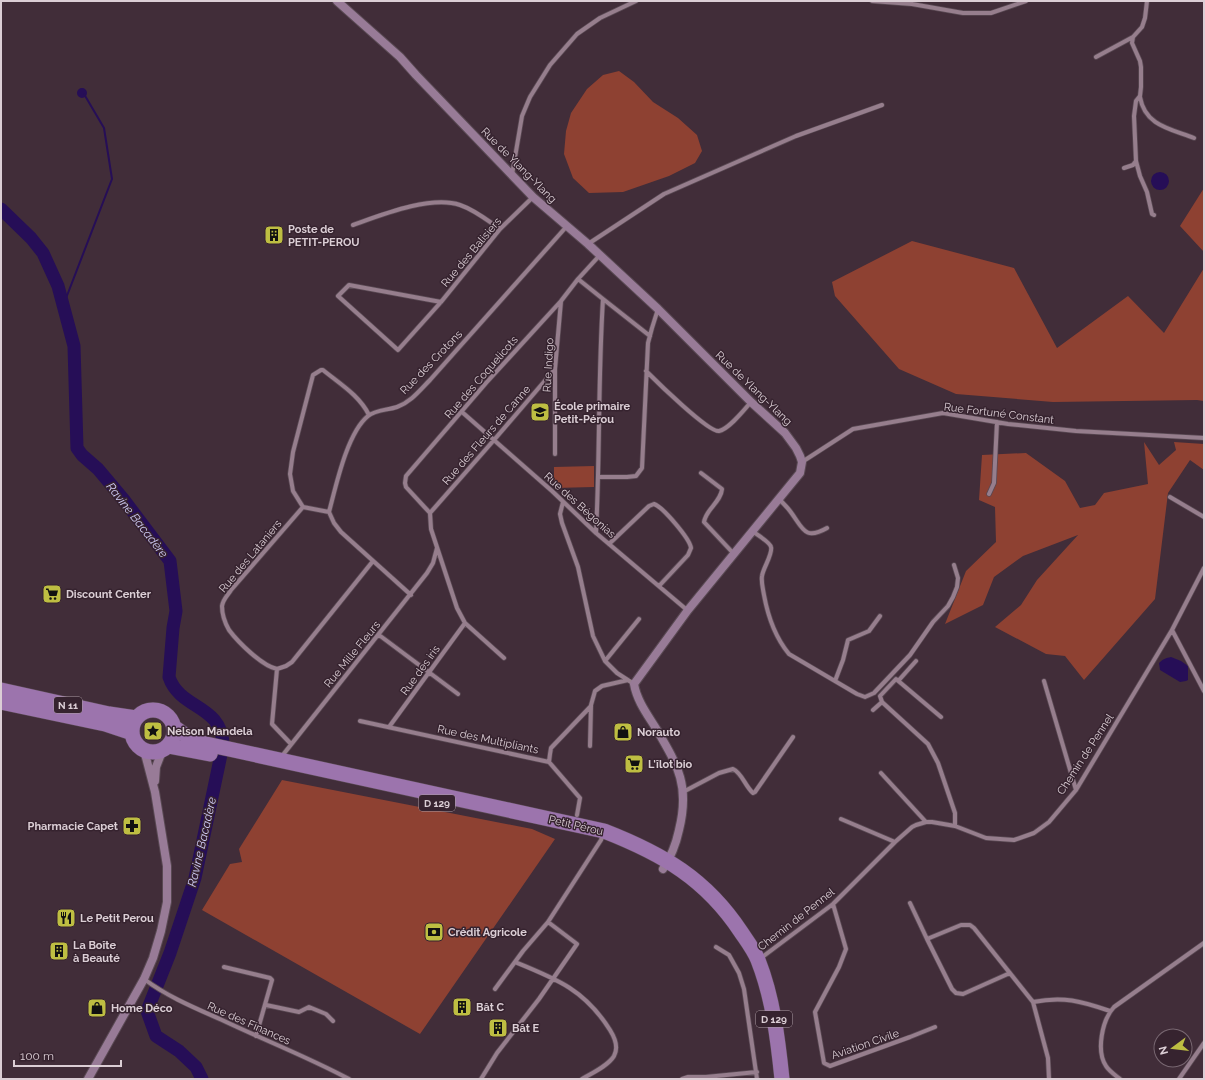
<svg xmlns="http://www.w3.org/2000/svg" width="1205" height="1080" viewBox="0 0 1205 1080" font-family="Raleway,sans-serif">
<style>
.green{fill:#8e4132}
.water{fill:#260e57}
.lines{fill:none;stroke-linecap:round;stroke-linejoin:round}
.stream{stroke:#260e57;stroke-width:2}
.river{stroke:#260e57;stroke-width:13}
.street-casing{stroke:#594953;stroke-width:5.5}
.secondary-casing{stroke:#594953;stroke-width:10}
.highway-casing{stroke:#594953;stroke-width:16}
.street{stroke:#967e8d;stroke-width:4}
.secondary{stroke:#987b97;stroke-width:8}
.highway{stroke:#9c74ad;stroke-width:15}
.labels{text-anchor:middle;stroke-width:3;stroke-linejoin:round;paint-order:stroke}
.shield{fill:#36232f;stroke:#aa9ba3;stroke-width:1}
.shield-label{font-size:10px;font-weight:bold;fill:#dbced5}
.street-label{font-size:11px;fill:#dbced5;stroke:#36232f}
.poi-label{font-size:11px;font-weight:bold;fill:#dbced5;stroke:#36232f;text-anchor:start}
.water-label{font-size:12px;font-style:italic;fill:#cfcbf6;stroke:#36232f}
</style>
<rect width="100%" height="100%" fill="#412d39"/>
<path class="green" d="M 619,71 L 634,82 L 653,102 L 678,118 L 697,135 L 702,151 L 695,163 L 669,176 L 623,192 L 589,193 L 573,178 L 564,154 L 566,131 L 571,113 L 587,89 L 603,75 Z
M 1204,188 L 1204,252 L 1180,226 Z
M 912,241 L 1014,268 L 1057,348 L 1128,296 L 1164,333 L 1204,268 L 1204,401 L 1197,400 L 1053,402 L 956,394 L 899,369 L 835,296 L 832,282 Z
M 1144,442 L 1159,465 L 1176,450 L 1174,442 L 1204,444 L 1204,470 L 1190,460 L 1168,493 L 1155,599 L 1084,680 L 1065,656 L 1046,654 L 995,627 L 1021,605 L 1037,580 L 1078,535 L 1023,556 L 994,577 L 983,605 L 945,624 L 966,571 L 996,542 L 995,507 L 979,500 L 982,455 L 1026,453 L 1065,481 L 1080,508 L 1095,505 L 1104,493 L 1148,484 Z
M 594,466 L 594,487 L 554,488 L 554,467 Z
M 282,780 L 532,829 L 555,839 L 420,1034 L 202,910 L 230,864 L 242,862 L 239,849 Z"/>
<path class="water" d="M77 93a5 5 0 1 1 10 0a5 5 0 1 1-10 0Z
M1151 181a9 9 0 1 1 18 0a9 9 0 1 1-18 0Z
M 1171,657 L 1181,661 L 1188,666 L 1188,680 L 1186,681 L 1180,682 L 1160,670 L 1159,663 C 1163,659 1166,658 1171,657 Z
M 190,1057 L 201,1068 L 209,1079 L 202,1079 L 193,1066 L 187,1062 Z"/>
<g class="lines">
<path class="stream" d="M 63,306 L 112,179 L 104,128 L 84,94"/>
<path class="river" d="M 1,209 L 31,238 L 43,253 L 58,286 L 74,346 L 77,448 L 82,455 L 98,469 L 124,500 L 170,561 L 176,611 L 173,628 L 169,677 C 180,710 222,704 223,745 L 195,878 L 170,953 L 147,1011 L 156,1036 L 179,1051 L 196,1067 L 202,1079"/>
<g class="street-casing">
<path id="street" d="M 872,1 L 912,4 L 963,13 L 991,13 L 1026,1
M 1147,1 L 1145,18 L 1142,27 L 1133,37 L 1132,43 L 1140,61 L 1141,67 L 1141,87 L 1140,96 L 1136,101 L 1134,116 L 1136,161 L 1140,176 L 1147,192 L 1152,214 L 1154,215
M 1096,57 L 1133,37
M 1140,97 C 1145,126 1171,129 1194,138
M 1124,168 L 1133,165 L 1136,161
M 512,175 L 522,116 L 530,97 L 550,65 L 577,34 L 600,18 L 636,1
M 353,225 C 381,215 431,195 460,205 C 475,210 487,220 500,229
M 588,244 L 664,194 L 796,136 L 882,105
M 578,279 L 603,299 C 598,377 600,455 596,533
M 603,299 L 650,336
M 441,302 L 349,285 L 338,296 L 398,350 L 441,302 L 500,229 L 533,197
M 646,371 C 656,381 709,433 719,431 C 729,429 744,410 751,402
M 462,412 L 552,491 L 596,533 L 687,610
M 555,454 L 555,369 L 561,301
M 802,462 L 853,429 L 943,413 L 1008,424 L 1076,431 L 1204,438
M 701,473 L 722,489 C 721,502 706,509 704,522 L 734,554
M 599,477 L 627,477 L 636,476 L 642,468 L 648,343 L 652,328 L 658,309
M 989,494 L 994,483 L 997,422
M 1170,497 L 1204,517
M 779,499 C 783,503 787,507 790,511 C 803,528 804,541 827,528
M 563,502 L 560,514 L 562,523 L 578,567 L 593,636 L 605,661 L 617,673 L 634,684
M 329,512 C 336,486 347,433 368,416 C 375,410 388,410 397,407 C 411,402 420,390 430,380 L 567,226
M 329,512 L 303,507 L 293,491 L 290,474 L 293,452 L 313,375 L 321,370 L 323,370 C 340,384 359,395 369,415
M 329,512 L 334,523 L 341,532 L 411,595
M 430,513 L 406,487 L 405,483 L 406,476 L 486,383 L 561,301 L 578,279 L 600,255
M 430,513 L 494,440 L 555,369
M 430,513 L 431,529 L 457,608 L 465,623 L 504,658
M 752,531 C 756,534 770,542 771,547 C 773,554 763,568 762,576 C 761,582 763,589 764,595 C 768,617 775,637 789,654 L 857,694 L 865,697 L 874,693 L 910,655 L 933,622 L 948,606 L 953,597 L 957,587 L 958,578 L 954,565
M 609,544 L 649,506 L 654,504 C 663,507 690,539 691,548 L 688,555 L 659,586
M 1172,630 L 1204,691
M 379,635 L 458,694
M 605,661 L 639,619
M 277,669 C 262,666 238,642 229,630 C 225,623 222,614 222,606 C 223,599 228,595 231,590 L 303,507
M 899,680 L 916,661
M 835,681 L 843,660 L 848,640 L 869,631 L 880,616
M 1044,681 L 1076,790
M 873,710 L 882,702
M 941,717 L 896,679 L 880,696 L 882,702 L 928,744 L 938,763 L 955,813 L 955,826
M 360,721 L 549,762 L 580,798 L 577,815
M 389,727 L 465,623
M 291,744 L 272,724 L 277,669 L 286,666 L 292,662 L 373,561
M 590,746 L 591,705 L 595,691 L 602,686 L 628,680
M 282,756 L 427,573 L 433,563 L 437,548
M 549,762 L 550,754 L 551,748 L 591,706
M 881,773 L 926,822
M 683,792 L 719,773 L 733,769 C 742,773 745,786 753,793 L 755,792 L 793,737
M 841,819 L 895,842
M 910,903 L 927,939
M 833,904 L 846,949 L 839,967 L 815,1012 L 824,1063 L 830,1066 L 910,1037 L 935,1027
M 716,947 L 729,955 L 739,973 L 744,989 L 757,1079
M 761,958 L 833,904 L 895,842 L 912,827 L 916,825 L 926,822 L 932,822 L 955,826 L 986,838 L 1014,840 L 1034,833 L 1049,822 L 1076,790 L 1172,630 L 1204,568
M 515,962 C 557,979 585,990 610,1030 C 615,1038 619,1047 614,1056 C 608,1066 592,1073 582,1079
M 224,967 L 270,978 L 272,980 L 256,1036
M 1010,973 L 963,994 L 956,993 L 952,989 L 927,939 L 961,925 L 970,925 L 974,928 L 1033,1002 L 1048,1058 L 1049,1079
M 144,979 C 168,997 195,1008 222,1020 C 264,1040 308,1057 349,1079
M 495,989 L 523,951 L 548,922 L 601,840 L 603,834
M 1033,1002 C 1063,996 1081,1001 1110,1011
M 266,1005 L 299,1012 L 309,1007 L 326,1014 L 333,1021
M 481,1079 L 497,1053 L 539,999 L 577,944 L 548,922
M 682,1079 L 688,1077 L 706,1077 L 757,1072
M 1120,1079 C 1115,1075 1109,1071 1106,1066 C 1096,1051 1102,1020 1114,1007 L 1204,943
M 1179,1079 L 1204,1043"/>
</g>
<g class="secondary-casing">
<path id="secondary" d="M 337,1 L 400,57 L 416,75 L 533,197 L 588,244 L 658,309 L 751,402 L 785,433 L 796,448 L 800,456 L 802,462 L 800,473 L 688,610 L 634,684 C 637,701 647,714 657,730 C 678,766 690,786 679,830 C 676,844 671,857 663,869
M 155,781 L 156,767 L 163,749
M 88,1079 L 144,979 L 153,958 L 161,931 L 167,902 L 167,866 L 155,792 L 144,750"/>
</g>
<g class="highway-casing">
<path id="highway" d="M 1,690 L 109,714 L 136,718
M 1,702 L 105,724 L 132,733
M132 731a21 21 0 1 1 42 0a21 21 0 1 1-42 0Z
M 174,727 L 188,737 L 197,742 L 604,831 C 663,854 706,879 741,932 C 747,941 754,950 758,960 C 773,998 778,1040 782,1079
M 168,746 L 210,754"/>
</g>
<use href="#street" class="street"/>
<use href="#secondary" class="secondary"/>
<use href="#highway" class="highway"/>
</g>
<defs>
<g id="building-square" transform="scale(1)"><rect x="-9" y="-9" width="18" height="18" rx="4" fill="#bebe42" stroke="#36232f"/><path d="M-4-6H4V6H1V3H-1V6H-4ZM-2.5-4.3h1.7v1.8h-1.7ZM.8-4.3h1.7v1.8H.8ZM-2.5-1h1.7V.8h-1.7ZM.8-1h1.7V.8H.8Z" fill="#111"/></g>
<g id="school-square" transform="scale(1)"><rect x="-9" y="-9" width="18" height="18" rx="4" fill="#bebe42" stroke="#36232f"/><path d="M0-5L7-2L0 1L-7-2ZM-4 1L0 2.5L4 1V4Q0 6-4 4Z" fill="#111"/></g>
<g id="supermarket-square" transform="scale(1)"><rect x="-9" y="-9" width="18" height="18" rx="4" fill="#bebe42" stroke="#36232f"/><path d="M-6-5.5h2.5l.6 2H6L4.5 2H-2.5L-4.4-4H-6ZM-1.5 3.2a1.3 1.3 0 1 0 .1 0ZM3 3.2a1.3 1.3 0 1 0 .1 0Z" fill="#111"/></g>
<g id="sight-square" transform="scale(1)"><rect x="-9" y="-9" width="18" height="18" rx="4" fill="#bebe42" stroke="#36232f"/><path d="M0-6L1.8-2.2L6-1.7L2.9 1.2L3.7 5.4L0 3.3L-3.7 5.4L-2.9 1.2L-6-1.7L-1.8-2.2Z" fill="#111"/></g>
<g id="shop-square" transform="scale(1)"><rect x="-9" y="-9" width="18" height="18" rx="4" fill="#bebe42" stroke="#36232f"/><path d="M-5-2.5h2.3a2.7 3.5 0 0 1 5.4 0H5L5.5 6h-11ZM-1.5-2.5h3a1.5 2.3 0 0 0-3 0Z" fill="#111"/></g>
<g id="pharmacy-square" transform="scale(1)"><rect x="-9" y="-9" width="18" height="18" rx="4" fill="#bebe42" stroke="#36232f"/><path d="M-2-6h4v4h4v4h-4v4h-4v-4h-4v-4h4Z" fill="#111"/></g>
<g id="restaurant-square" transform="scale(1)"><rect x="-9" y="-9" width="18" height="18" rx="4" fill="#bebe42" stroke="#36232f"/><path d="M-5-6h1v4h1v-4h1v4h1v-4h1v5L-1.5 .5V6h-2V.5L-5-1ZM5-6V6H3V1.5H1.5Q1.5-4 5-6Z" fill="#111"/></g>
<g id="bank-square" transform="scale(1)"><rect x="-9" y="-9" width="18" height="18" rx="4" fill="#bebe42" stroke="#36232f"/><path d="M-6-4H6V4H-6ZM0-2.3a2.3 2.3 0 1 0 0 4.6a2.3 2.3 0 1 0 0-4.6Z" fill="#111"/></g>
</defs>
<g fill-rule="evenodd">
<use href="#building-square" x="274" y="235"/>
<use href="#school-square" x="540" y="412"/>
<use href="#supermarket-square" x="52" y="594"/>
<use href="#sight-square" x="153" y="731"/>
<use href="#shop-square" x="623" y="732"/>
<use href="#supermarket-square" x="634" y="764"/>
<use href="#pharmacy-square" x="132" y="826"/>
<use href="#restaurant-square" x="66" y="918"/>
<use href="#bank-square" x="434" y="932"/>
<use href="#building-square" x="59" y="951"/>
<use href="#building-square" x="462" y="1007"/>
<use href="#shop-square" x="97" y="1008"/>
<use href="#building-square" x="498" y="1028"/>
</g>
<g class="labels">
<g class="shield">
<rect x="54" y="697" width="28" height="16" rx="3"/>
<rect x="419" y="795" width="36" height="16" rx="3"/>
<rect x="756" y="1011" width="36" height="16" rx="3"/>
</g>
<g class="shield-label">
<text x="68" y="709">N 11</text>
<text x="437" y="807">D 129</text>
<text x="774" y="1023">D 129</text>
</g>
<g class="street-label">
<text transform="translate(519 165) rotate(45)" y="4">Rue de Ylang-Ylang</text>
<text transform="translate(471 252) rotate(-50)" y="4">Rue des Balisiers</text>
<text transform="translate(431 362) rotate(-46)" y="4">Rue des Crotons</text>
<text transform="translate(548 365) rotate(-87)" y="4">Rue Indigo</text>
<text transform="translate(481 377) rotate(-49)" y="4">Rue des Coquelicots</text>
<text transform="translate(754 388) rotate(44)" y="4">Rue de Ylang-Ylang</text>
<text transform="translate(999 413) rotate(7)" y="4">Rue Fortuné Constant</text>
<text transform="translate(486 435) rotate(-49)" y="4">Rue des Fleurs de Canne</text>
<text transform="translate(580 505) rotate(42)" y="4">Rue des Bégonias</text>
<text transform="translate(250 556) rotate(-50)" y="4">Rue des Lataniers</text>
<text transform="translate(352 654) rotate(-51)" y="4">Rue Mille Fleurs</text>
<text transform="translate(420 670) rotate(-54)" y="4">Rue des iris</text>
<text transform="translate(488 739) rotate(12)" y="4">Rue des Multipliants</text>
<text transform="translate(1085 754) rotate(-57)" y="4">Chemin de Pennel</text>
<text transform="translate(576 825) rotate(13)" y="4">Petit Pérou</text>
<text transform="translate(796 919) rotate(-38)" y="4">Chemin de Pennel</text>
<text transform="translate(249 1023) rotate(24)" y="4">Rue des Finances</text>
<text transform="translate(865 1044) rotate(-19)" y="4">Aviation Civile</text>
</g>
<g class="poi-label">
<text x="288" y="233">Poste de<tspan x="288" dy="13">PETIT-PEROU</tspan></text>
<text x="554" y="410">École primaire<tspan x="554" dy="13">Petit-Pérou</tspan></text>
<text x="66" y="598">Discount Center</text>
<text x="167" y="735">Nelson Mandela</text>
<text x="637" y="736">Norauto</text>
<text x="648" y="768">L'îlot bio</text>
<text x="118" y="830" text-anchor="end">Pharmacie Capet</text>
<text x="80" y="922">Le Petit Perou</text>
<text x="448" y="936">Crédit Agricole</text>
<text x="73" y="949">La Boîte<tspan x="73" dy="13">à Beauté</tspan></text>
<text x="476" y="1011">Bât C</text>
<text x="111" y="1012">Home Déco</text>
<text x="512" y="1032">Bât E</text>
</g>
<g class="water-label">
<text transform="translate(137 520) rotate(52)" y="4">Ravine Bacadère</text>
<text transform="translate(202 842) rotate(-77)" y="4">Ravine Bacadère</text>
</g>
</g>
<rect width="1205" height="1080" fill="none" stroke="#dbced5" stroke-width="4"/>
<g transform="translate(1173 1048) rotate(255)"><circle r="19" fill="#36232f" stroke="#786771"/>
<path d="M0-3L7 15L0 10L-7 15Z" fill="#bebe42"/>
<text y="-6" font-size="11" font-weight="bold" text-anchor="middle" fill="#dbced5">N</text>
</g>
<path d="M14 1060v6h107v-6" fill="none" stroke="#dbced5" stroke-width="2"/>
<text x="20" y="1060" font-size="12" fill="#dbced5" stroke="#36232f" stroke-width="3" paint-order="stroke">100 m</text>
</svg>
